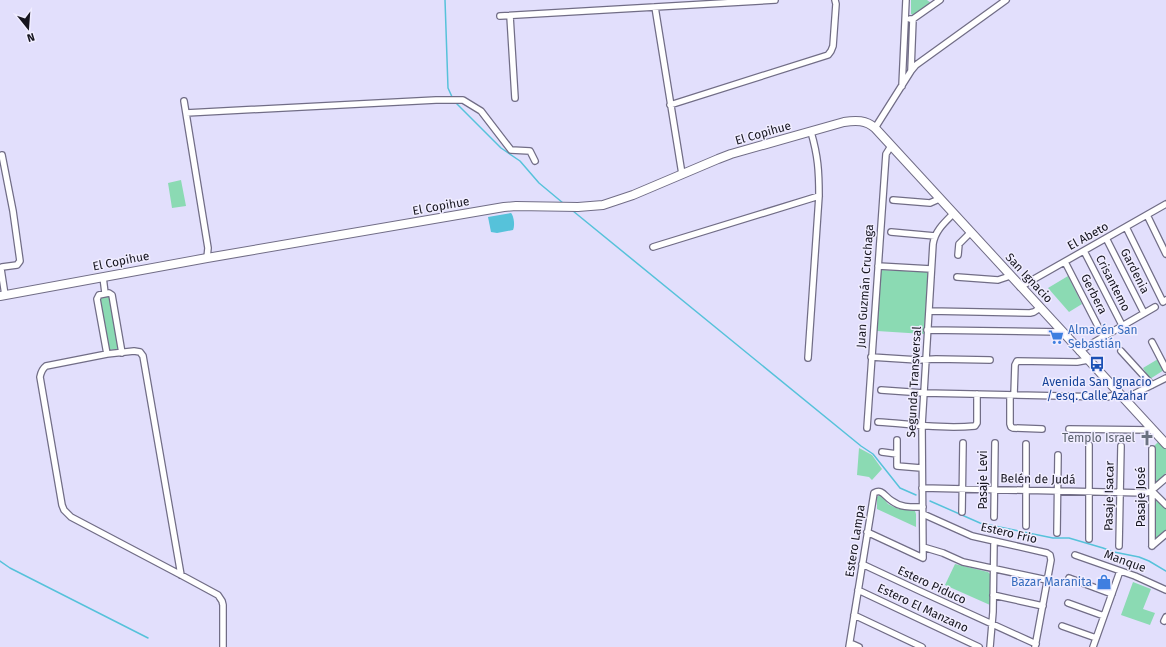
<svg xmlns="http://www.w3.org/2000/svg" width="1166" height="647" viewBox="0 0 1166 647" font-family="'Fira Sans',sans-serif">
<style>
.green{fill:#8bdab3}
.water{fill:#56c2da}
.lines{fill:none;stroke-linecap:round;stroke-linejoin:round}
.stream{stroke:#56c2da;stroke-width:1.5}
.street-casing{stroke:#716d86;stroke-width:8}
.secondary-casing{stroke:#716d86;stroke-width:10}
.street{stroke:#fff;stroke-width:5.5}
.secondary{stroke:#fff;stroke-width:8}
.labels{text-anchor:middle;stroke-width:3;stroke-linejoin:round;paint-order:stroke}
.street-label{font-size:12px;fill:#16151f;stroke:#f0edff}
.shop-label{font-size:12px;fill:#366cbe;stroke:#f0edff;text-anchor:start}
.transit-label{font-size:12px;fill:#164399;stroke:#f0edff}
.worship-label{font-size:12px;fill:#5b616d;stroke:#f0edff;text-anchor:end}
</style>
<rect width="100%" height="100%" fill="#e2dffc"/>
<path class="green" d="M 911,0 L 927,0 L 931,3 L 913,15 L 911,14 Z
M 181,180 L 186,206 L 172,208 L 168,183 Z
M 881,270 L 928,272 L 924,334 L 877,331 Z
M 1068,276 L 1082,304 L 1069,312 L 1048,288 Z
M 109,296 L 118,349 L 108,350 L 100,298 Z
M 1158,359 L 1164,370 L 1150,379 L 1143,368 Z
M 1159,441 L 1166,449 L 1166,473 L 1155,484 L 1152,448 Z
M 859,448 L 872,455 L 882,469 L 872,480 L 869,477 L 857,475 Z
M 1155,494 L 1166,507 L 1166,530 L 1153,541 Z
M 879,495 L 881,495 L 888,504 L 896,508 L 915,511 L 916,514 L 916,527 L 877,509 L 877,497 Z
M 955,564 L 988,572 L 991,575 L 990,605 L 945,585 Z
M 1133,582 L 1151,589 L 1143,609 L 1155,613 L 1150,625 L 1121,615 Z"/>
<path class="water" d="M 511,213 C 514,216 515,226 513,230 L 497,233 L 491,232 L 488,217 Z"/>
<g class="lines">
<path class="stream" d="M 445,0 L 448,88 L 453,99
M 455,102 L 501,148 L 520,161 L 539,183 L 563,203
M 573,211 L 861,446 L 873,454 L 900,488 L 916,495
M 930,501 L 980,523 L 1053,538 L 1069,538 L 1103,548 L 1114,552 L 1139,557 L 1149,561 L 1166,571
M 0,561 L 10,568 L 148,638"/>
<g class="street-casing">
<path id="street" d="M 655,7 L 682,174
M 500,16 L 775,0
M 510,16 L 515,98
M 910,19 L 913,19 L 940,0
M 911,70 L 913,19
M 902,86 L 906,0
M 184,101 L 208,248 L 207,258
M 670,105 L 828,55 L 831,51 L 833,46 L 836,4 L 835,0
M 186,113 L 436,100 L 463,100 L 481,111 L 511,150 L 530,151 L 535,161
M 875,128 L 911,71 L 916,65 L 1006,0
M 2,155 L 13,211 L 20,261 L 17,265 L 2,267 L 1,269 L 5,295
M 893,200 L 930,203 L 939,199
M 1147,215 L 1166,254
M 1126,227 L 1163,302 L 1166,300
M 891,232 L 935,236
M 1106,238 L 1144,313
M 653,247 L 819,196
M 1084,251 L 1122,325
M 958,255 L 959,244 L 970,233
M 1065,262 L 1103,336
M 878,266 L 931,269
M 103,277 L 105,293
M 957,277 L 998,280 L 1010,276
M 1020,287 L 1166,204
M 929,311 L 1030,313 L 1034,312 L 1040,308
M 927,330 L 1062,332
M 1152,342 L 1166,369
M 1079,351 L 1155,307
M 1121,351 L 1152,385
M 107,354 L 97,299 L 99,295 L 109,293 L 112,295 L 122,353
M 871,357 L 918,360 L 936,359 L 990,360
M 808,358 L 819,196 C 819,171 818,156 811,132
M 881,390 L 924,393 L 1107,397 L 1120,394
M 1010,395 L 1010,424 L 1011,427 L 1013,428 L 1042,429
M 1014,395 L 1015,365 L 1017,361 L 1077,362 L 1088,360
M 1124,399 L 1166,378
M 878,422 C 910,424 943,429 975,426 L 977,423 L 977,394
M 867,428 L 886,154 L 891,146
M 1069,429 L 1153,430
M 897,440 L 897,466 L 921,468
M 882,452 L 897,454
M 922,488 L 1146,493 L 1151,491 L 1166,478
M 1152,491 L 1166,505
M 962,512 L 963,443
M 923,514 L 972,536 L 1047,553 L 1050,555 L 1051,560 L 1035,647
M 994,517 L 995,443
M 1026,526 L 1026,444
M 867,532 L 923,558 L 922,425 L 933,244 C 935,231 944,223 953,214
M 1057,533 L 1058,455
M 1089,539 L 1089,445
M 1119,546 L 1121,446
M 1152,546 L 1152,449
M 1152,546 L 1166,534
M 923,547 L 943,553 L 963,562 L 1047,580
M 1075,555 L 1135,576 L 1166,590
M 862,564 L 922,592 L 1036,644
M 181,575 L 143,356 L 140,352 L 134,351 L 107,354 L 46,366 C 42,369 41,372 40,377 L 62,505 L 64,510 L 71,517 L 181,575 L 218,595 L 222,601 L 223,605 L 223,647
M 1069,578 L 1112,594
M 858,590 L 979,647
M 993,595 L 1043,606
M 1068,603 L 1104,616
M 854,615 L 922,647
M 1164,621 L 1166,617
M 1062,626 L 1096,638
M 850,643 L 859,647
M 849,647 L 874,493 C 882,488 885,497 892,501 C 901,508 912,507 923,507
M 990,647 L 993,612 L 994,542
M 1093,647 L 1120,571"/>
</g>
<g class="secondary-casing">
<path id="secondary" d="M 0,296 L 207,258 L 504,207 L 516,206 L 578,207 L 603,205 L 633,195 L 718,159 L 731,154 L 844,122 C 856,120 866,120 875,128 L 1166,444"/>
</g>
<use href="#street" class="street"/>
<use href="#secondary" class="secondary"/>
</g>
<defs>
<g id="supermarket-bare" transform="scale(1.2)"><path d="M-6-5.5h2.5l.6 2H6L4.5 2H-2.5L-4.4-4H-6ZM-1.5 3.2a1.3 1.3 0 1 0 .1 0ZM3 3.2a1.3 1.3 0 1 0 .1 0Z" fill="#3f7fe0" stroke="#f0edff" stroke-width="2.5" paint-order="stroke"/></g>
<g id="bus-bare" transform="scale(1.2)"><path d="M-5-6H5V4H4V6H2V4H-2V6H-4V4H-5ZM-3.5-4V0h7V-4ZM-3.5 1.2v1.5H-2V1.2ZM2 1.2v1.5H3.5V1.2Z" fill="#1a4fb4" stroke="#f0edff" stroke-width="2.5" paint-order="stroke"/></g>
<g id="church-bare" transform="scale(1.2)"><path d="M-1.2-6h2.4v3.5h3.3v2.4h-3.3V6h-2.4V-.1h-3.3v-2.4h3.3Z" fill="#6b7280" stroke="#f0edff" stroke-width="2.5" paint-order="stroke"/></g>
<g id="shop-bare" transform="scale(1.2)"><path d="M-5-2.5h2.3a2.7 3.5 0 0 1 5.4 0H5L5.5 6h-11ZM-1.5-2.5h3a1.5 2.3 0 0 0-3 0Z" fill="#3f7fe0" stroke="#f0edff" stroke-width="2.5" paint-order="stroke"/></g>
</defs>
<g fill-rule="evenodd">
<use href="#supermarket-bare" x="1056" y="337"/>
<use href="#bus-bare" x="1097" y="364"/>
<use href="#church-bare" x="1147" y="438"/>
<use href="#shop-bare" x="1104" y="582"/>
</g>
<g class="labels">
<g class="street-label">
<text transform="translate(763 133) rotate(-16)" y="4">El Copihue</text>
<text transform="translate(441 206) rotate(-10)" y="4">El Copihue</text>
<text transform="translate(1088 236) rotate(-29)" y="4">El Abeto</text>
<text transform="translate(121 261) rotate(-11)" y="4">El Copihue</text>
<text transform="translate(1135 271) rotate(63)" y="4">Gardenia</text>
<text transform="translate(1029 278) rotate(47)" y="4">San Ignacio</text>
<text transform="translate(1113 283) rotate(63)" y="4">Crisantemo</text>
<text transform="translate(865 286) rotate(-86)" y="4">Juan Guzmán Cruchaga</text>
<text transform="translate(1094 294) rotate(63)" y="4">Gerbera</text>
<text transform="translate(914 382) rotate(-87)" y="4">Segunda Transversal</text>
<text transform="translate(1038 479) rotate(1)" y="4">Belén de Judá</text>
<text transform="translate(983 480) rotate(-90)" y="4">Pasaje Levi</text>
<text transform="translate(1109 496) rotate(-89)" y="4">Pasaje Isacar</text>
<text transform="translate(1141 497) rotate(-90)" y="4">Pasaje José</text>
<text transform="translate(1009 533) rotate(13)" y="4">Estero Frio</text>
<text transform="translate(855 541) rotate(-81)" y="4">Estero Lampa</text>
<text transform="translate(1125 561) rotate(20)" y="4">Manque</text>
<text transform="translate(932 585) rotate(25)" y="4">Estero Piduco</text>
<text transform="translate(923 608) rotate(25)" y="4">Estero El Manzano</text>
</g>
<g class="shop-label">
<text x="1068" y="334">Almacén San<tspan x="1068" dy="14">Sebastián</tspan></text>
<text x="1092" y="586" text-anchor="end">Bazar Maranita</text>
</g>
<g class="transit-label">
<text x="1097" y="386">Avenida San Ignacio<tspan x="1097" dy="14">/ esq. Calle Azahar</tspan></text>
</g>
<g class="worship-label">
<text x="1135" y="442">Templo Israel</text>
</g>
</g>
<g transform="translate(28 28) rotate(163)" stroke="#f0edff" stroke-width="3" paint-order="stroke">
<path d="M0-3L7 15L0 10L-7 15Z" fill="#16151f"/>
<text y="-6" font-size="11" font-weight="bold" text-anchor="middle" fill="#16151f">N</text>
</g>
</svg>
